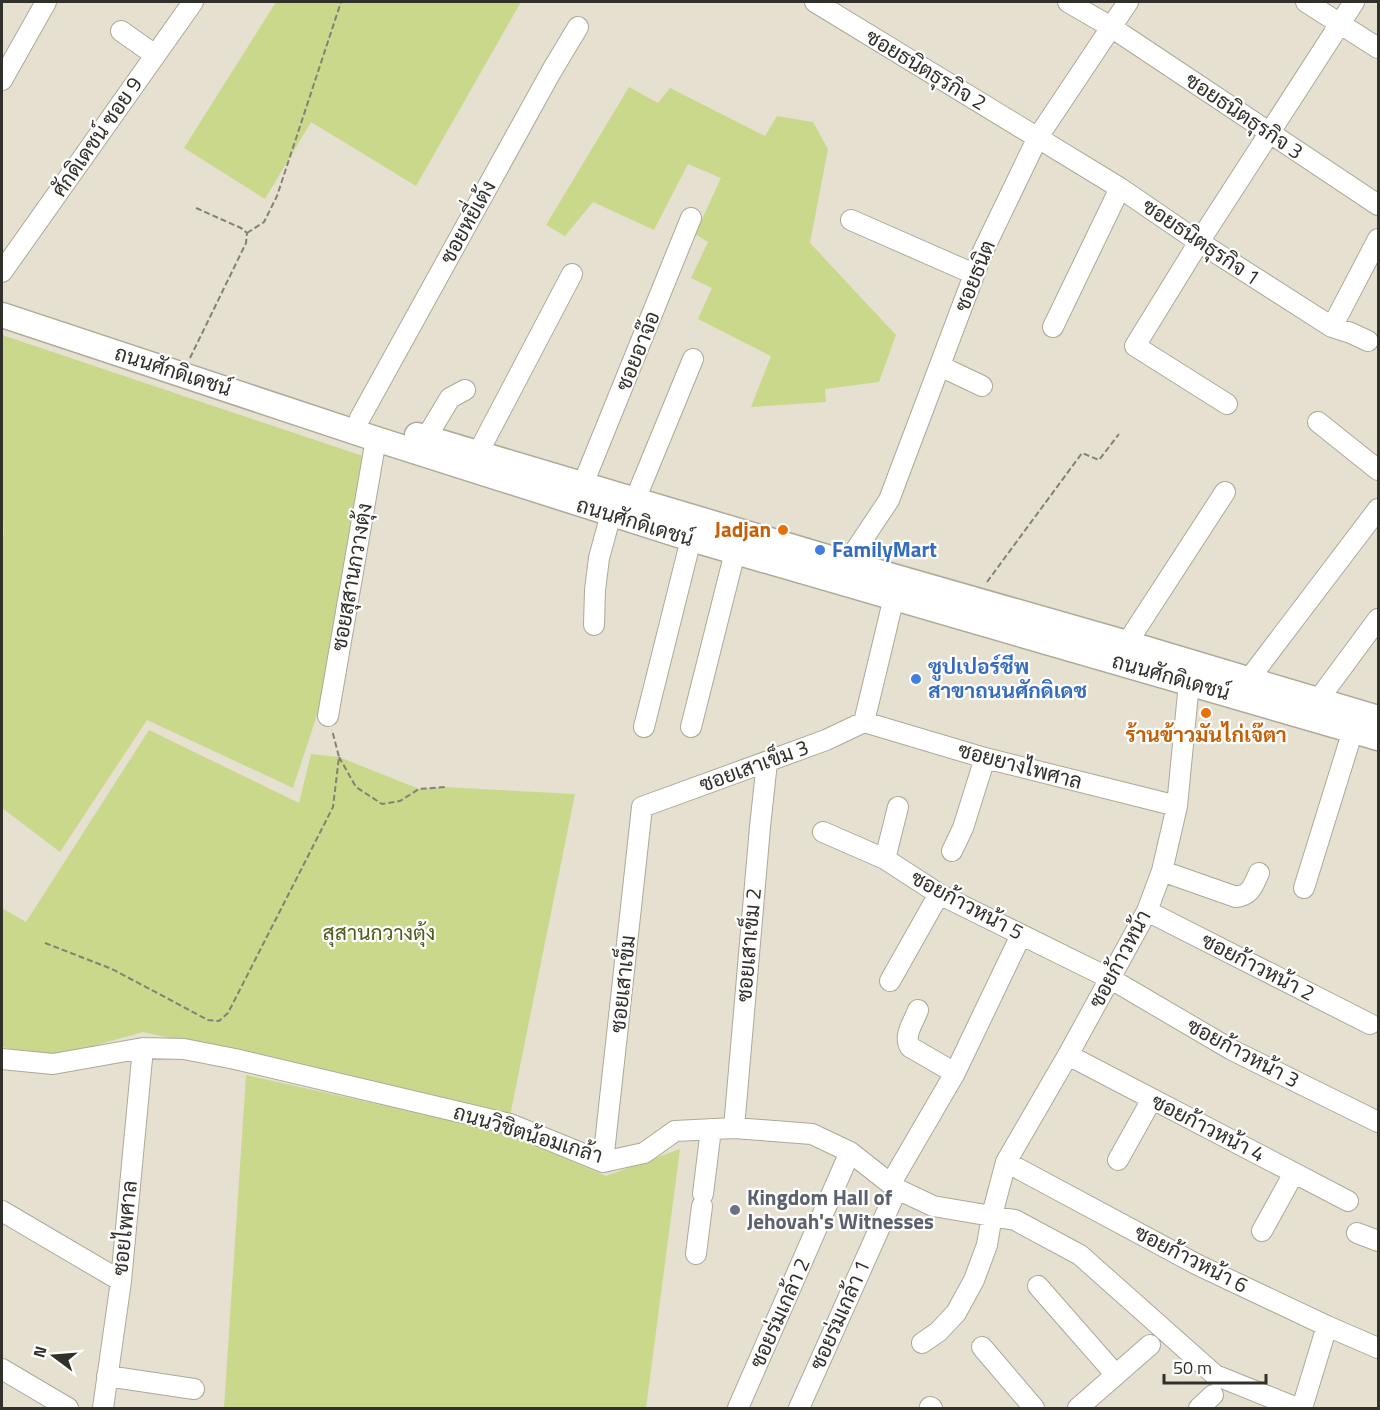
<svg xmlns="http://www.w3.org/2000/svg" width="1380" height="1410" viewBox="0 0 1380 1410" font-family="'Titillium Web',Sarabun,sans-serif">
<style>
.green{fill:#cad88b}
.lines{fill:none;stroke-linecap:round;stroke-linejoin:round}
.minor-casing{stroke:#ada898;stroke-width:22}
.major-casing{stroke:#ada898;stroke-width:27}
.path{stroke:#848076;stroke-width:2;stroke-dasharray:6 3;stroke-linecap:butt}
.minor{stroke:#fff;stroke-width:20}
.major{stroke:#fff;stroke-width:24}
.food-dot{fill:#e8710a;stroke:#fff;stroke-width:2}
.shop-dot{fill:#3f7fe0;stroke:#fff;stroke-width:2}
.worship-dot{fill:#6b7280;stroke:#fff;stroke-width:2}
.labels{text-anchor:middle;stroke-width:4.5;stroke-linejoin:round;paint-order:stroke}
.street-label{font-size:21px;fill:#32302a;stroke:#fff}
.food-label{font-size:21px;font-weight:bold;fill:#c56008;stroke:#fff;text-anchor:end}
.shop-label{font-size:21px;font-weight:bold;fill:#366cbe;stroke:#fff;text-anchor:start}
.park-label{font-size:21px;fill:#525b1b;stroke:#fff}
.worship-label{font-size:21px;font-weight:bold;fill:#5b616d;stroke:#fff;text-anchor:start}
</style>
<rect width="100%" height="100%" fill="#e6e0d0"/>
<path class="green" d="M 276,2 L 521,2 L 416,186 L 311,122 L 265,199 L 184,148 Z
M 629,87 L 658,103 L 670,88 L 765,136 L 777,116 L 813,122 L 828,149 L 810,243 L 896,335 L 879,382 L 825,389 L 826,402 L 751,407 L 771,356 L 698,319 L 712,288 L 691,278 L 708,242 L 695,234 L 721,178 L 688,164 L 654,230 L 593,202 L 565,236 L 546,225 Z
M 2,335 L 363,456 L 318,712 L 293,788 L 147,720 L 60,852 L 2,808 L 2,536 L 4,535 L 2,499 Z
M 149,730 L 299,803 L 311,754 L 339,757 L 419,789 L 445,787 L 575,794 L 510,1116 L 143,1032 L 54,1057 L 2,1047 L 2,908 L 26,922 Z
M 246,1075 L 507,1133 L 606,1176 L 680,1149 L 646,1408 L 224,1408 Z"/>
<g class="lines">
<g class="minor-casing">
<path id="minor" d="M 815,2 L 1120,188 L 1199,242 L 1332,327 L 1351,333 L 1368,341
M 1068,2 L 1111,27 L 1378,205
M 1306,2 L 1378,48
M 121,31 L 155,55
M 2,80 L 46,2
M 851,220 L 974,274
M 2,272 L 193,2
M 1053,327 L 1120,188
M 1332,327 L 1378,239
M 940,366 L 982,386
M 1227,404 L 1135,346 L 1199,242 L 1354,2
M 360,418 L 551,72 L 578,27
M 1318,422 L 1378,470
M 426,438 L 450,398 L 465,390
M 478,453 L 572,274
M 583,484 L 691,218
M 635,500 L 693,359
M 847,563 L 889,500 L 983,251 L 1038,137 L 1128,2
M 594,625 L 595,590 L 599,558 L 611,514
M 1127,643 L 1225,492
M 1249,679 L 1378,509
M 1318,700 L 1378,619
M 328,716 L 376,439
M 864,722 L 985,758 L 1177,806
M 864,722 L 894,597
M 644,727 L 691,539
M 691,727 L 735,552
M 823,832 L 885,859 L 939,894 L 1111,979 L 1232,1050 L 1378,1122
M 952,851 L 963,828 L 985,758
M 885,859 L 898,807
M 1162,871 L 1236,897 C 1251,895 1253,886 1259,873
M 1304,888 L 1353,730
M 1147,911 L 1370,1024
M 890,981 L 939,894
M 918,1010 C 914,1022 903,1035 910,1047 L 955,1073
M 1068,1055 L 1348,1201
M 2,1059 L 53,1064 L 143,1048 L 184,1049 L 235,1059 L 510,1124 L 603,1162 L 644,1153 L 675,1131 L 734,1128 L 812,1134 L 850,1152 L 897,1189 L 933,1206 L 1015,1220 L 1080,1255 L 1215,1375 L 1297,1408
M 734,1128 L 760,827 L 767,762
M 1118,1160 L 1152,1099
M 603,1162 L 642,807 L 826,740 L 864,722
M 1006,1162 L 1198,1265 L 1327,1326 L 1378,1348
M 891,1183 L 955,1073 L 1021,935
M 703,1194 L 711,1129
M 2,1211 L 121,1281
M 1262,1231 L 1294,1173
M 1357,1233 L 1378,1241
M 696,1254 L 702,1206
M 1038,1286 L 1116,1375
M 922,1343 L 938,1332 L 956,1313 L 974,1280 L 987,1245 L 992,1215 L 1006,1162 L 1068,1055 L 1147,911 L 1162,871 L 1177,806 L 1189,683
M 982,1347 L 1034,1408
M 2,1369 L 68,1408
M 107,1376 L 194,1389
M 930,1407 L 932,1408
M 103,1408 L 121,1281 L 143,1048
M 738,1408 L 850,1152
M 799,1408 L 897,1189
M 1078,1408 L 1150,1345
M 1199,1408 L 1213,1395
M 1302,1408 L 1327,1326"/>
</g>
<g class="major-casing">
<path id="major" d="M 2,315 L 376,439 L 691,539 L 1378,738
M 417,435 L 847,563 L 1127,643 L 1378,718"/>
</g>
<path class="path" d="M 247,233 L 264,222 L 277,196 L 341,2
M 190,358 L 246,243 L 247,233 L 241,228 L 196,208
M 987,582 L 1082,453 L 1099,460 L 1119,434
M 339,757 L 356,787 L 382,804 L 400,801 L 419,789 L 445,787
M 45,943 L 112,969 L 208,1020 L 219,1021 L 228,1013 L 333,807 L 339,757 L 332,730"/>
<use href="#minor" class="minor"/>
<use href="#major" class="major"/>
</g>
<g class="food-dot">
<circle cx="783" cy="530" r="6"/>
<circle cx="1206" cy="713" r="6"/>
</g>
<g class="shop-dot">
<circle cx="820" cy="550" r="6"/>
<circle cx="916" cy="679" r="6"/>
</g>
<circle class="worship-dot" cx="735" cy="1210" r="6"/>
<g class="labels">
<g class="street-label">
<text transform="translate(926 70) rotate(31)" y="7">ซอยธนิตธุรกิจ 2</text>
<text transform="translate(1244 116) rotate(34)" y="7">ซอยธนิตธุรกิจ 3</text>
<text transform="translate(97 137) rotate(-55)" y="7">ศักดิเดชน์ ซอย 9</text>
<text transform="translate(468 222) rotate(-61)" y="7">ซอยหยี่เต้ง</text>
<text transform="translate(1201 242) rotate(34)" y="7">ซอยธนิตธุรกิจ 1</text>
<text transform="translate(975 276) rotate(-68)" y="7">ซอยธนิต</text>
<text transform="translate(638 351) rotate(-68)" y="7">ซอยอาจ๊อ</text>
<text transform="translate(173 371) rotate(18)" y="7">ถนนศักดิเดชน์</text>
<text transform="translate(635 522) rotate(17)" y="7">ถนนศักดิเดชน์</text>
<text transform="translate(352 577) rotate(-80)" y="7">ซอยสุสานกวางตุ้ง</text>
<text transform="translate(1171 677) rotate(16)" y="7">ถนนศักดิเดชน์</text>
<text transform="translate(754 766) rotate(-20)" y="7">ซอยเสาเข็ม 3</text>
<text transform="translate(1020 766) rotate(15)" y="7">ซอยยางไพศาล</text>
<text transform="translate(967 905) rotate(28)" y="7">ซอยก้าวหน้า 5</text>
<text transform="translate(749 945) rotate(-85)" y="7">ซอยเสาเข็ม 2</text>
<text transform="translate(1120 959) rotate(-62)" y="7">ซอยก้าวหน้า</text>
<text transform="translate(1258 967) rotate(27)" y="7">ซอยก้าวหน้า 2</text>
<text transform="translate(623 984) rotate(-84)" y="7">ซอยเสาเข็ม</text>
<text transform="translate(1243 1053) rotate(28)" y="7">ซอยก้าวหน้า 3</text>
<text transform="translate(1208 1128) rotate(27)" y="7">ซอยก้าวหน้า 4</text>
<text transform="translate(528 1134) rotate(17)" y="7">ถนนวิชิตน้อมเกล้า</text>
<text transform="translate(125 1228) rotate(-84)" y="7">ซอยไพศาล</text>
<text transform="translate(1191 1259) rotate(27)" y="7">ซอยก้าวหน้า 6</text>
<text transform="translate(780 1313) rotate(-66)" y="7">ซอยร่มเกล้า 2</text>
<text transform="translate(840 1315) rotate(-66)" y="7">ซอยร่มเกล้า 1</text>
</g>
<g class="food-label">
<text x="771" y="537">Jadjan</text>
<text x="1206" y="742" text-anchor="middle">ร้านข้าวมันไก่เจ๊ตา</text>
</g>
<g class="shop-label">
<text x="832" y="557">FamilyMart</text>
<text x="928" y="674">ซูปเปอร์ชีพ<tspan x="928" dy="24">สาขาถนนศักดิเดช</tspan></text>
</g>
<g class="park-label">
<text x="379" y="940">สุสานกวางตุ้ง</text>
</g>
<g class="worship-label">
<text x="747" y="1205">Kingdom Hall of<tspan x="747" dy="24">Jehovah's Witnesses</tspan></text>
</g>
</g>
<rect width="1380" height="1410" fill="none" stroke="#32302a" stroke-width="6"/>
<g transform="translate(54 1356) rotate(286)" stroke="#ffffff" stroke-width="4.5" paint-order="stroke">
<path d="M0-4.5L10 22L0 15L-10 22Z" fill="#32302a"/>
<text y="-9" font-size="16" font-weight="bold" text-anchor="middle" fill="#32302a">N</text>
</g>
<path d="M1164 1374v9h102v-9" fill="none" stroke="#32302a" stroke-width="3"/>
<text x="1173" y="1374" font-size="18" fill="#32302a" stroke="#ffffff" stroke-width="4.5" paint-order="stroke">50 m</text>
</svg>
